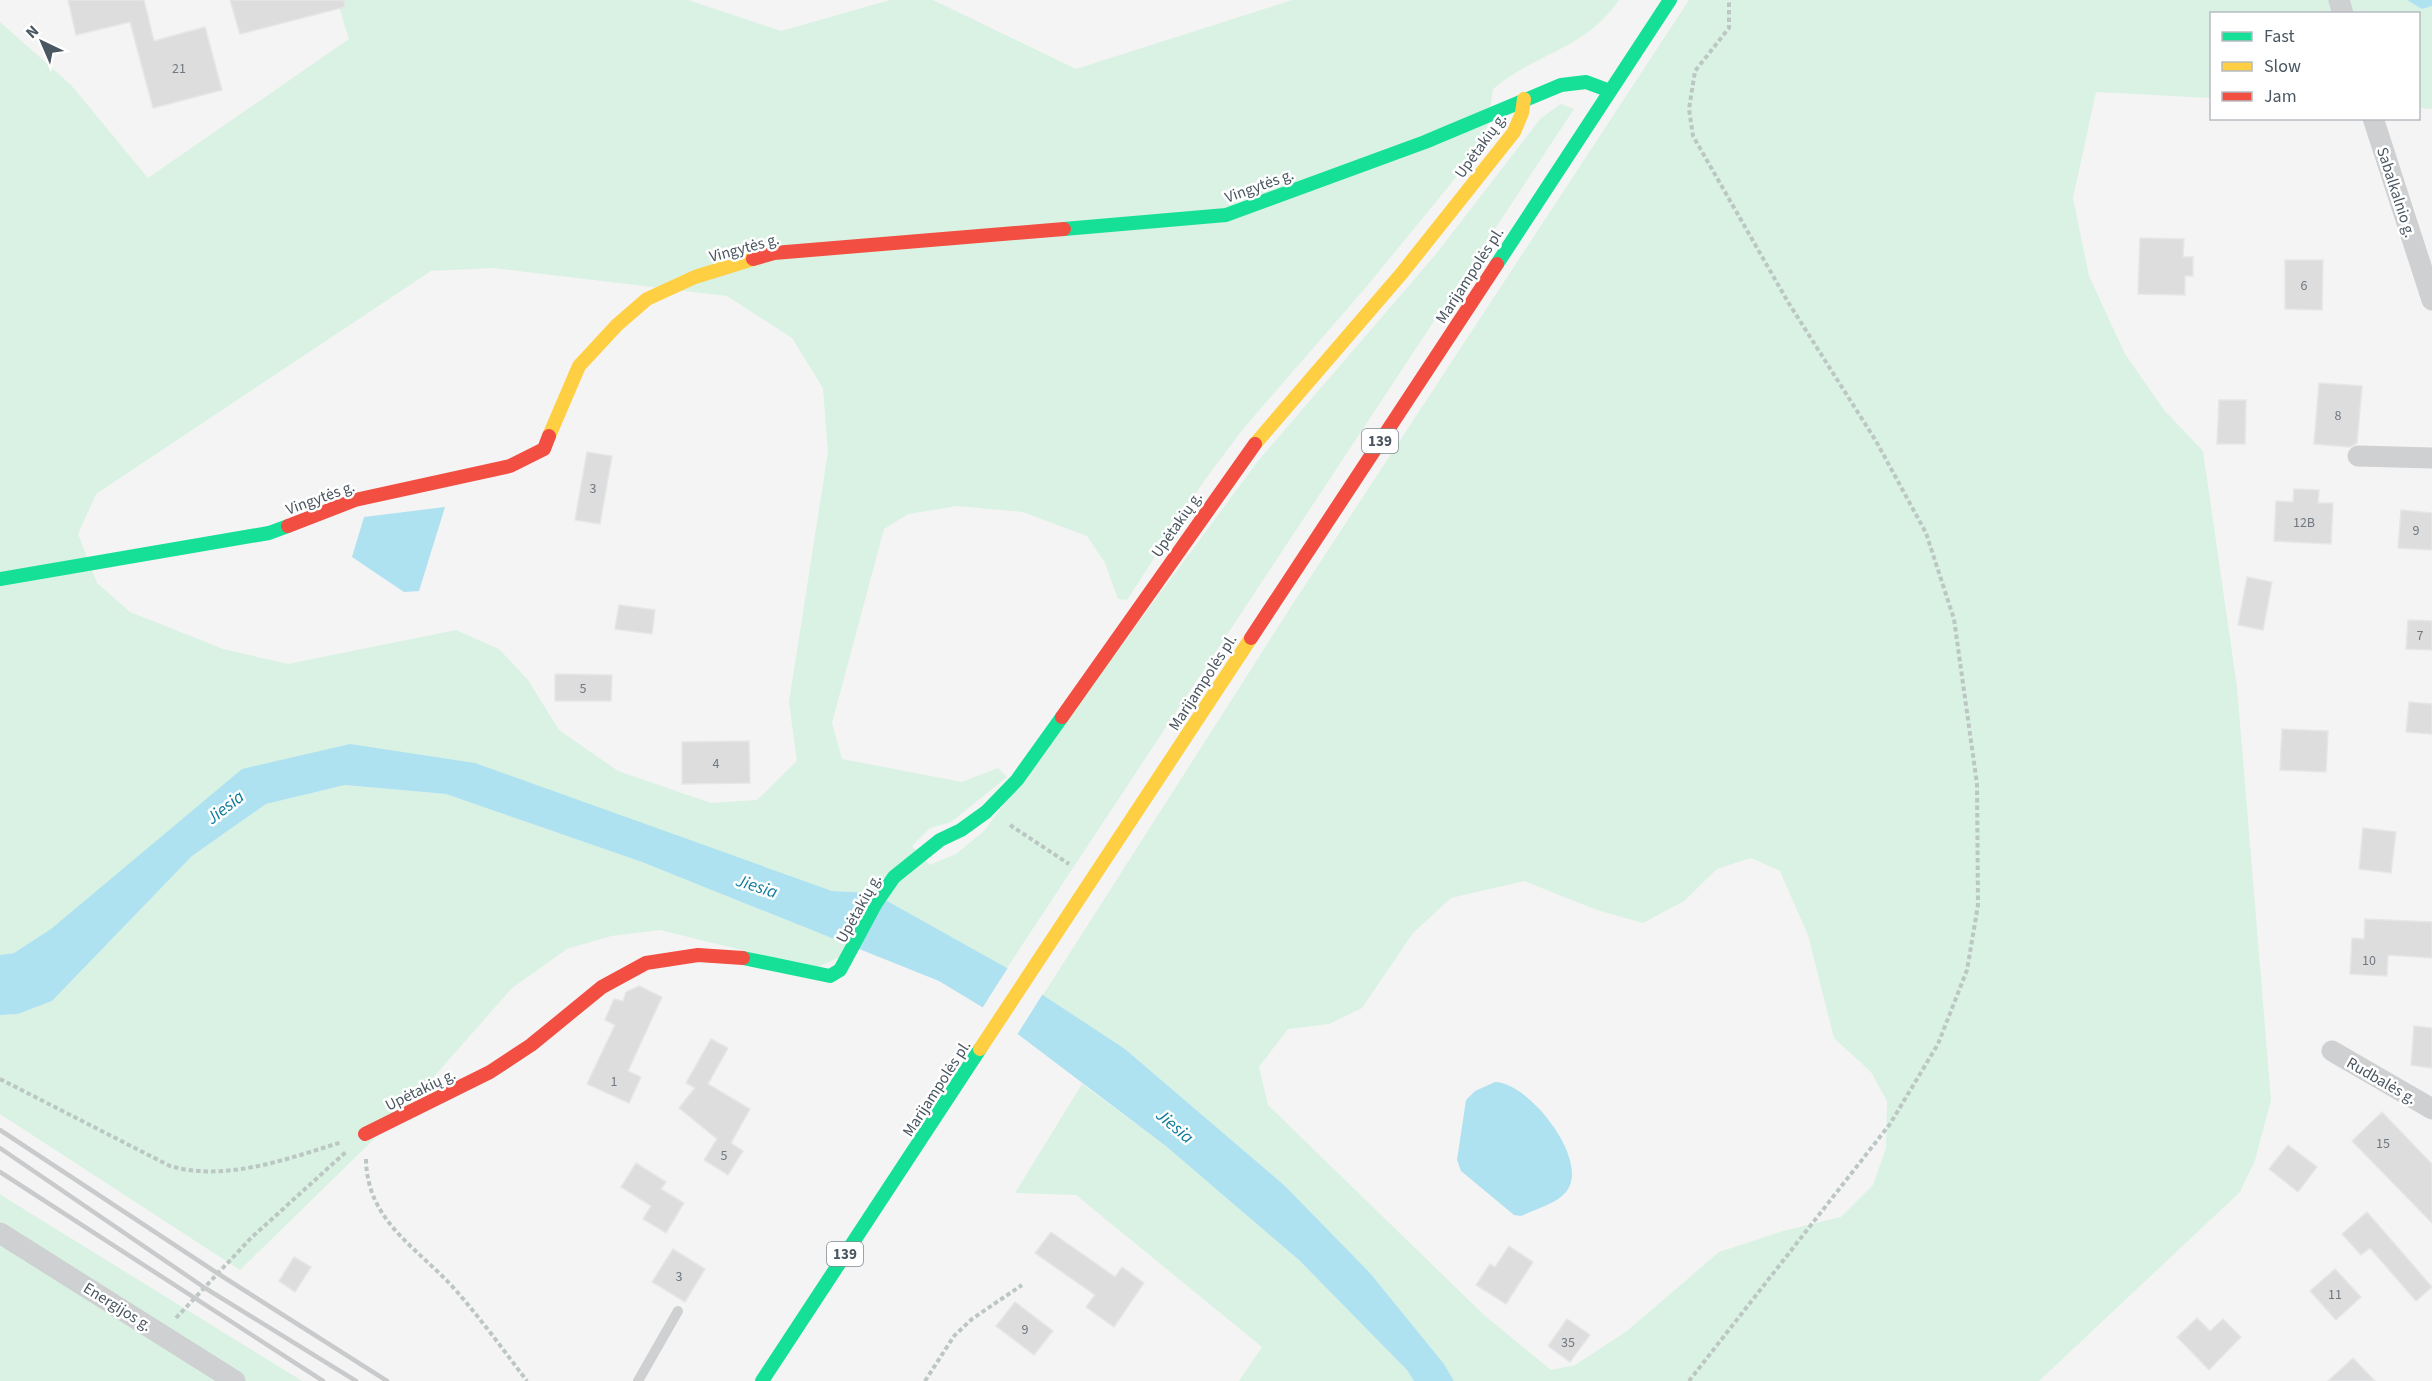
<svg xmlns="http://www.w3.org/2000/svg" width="2432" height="1381" viewBox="0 0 2432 1381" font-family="'Source Sans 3',sans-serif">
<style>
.green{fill:#d9f2e3;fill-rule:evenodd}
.water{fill:#aee2f0}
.pier{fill:#f4f4f4}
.building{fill:#ddddde;stroke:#e5e6e7;stroke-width:1.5}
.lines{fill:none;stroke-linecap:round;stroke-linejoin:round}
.path{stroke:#bcc7c4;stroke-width:4;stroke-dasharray:4.5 3;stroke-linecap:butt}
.lane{stroke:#ced0d2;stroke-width:10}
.street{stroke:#ced0d2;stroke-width:21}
.fast{stroke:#16e098;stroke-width:14}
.slow{stroke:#ffcf43;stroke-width:14}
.jam{stroke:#f24e42;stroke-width:14}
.rail{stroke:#c9cacc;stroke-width:4.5}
.labels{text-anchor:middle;stroke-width:5;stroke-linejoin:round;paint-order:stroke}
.number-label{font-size:14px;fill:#707881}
.shield{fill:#fff;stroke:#808990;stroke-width:1.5}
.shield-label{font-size:15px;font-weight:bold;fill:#4a5661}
.street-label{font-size:16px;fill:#4a5661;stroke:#fff}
.water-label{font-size:18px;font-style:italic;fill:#0c7c9b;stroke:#fff}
</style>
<rect width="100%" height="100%" fill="#f4f4f4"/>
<path class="green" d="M 337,0 L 688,0 L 781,31 L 890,0 L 933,0 L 1076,69 L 1292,0 L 1619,0 C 1585,50 1535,53 1493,89 L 1485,142 L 1367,286 L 1243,429 L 1204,481 L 1127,600 L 1118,599 L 1105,563 L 1087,536 L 1023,512 L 957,506 L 908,514 L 884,529 L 832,723 L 842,759 L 962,782 L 998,768 L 1007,777 L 951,822 L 930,828 L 912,846 L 930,865 L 956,854 L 984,831 L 1258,461 L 1436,254 L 1541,118 L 1561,104 L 1574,109 L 1007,968 L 873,893 L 832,891 L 350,744 L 14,953 L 0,955 L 0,22 L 71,85 L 148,178 L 349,39 ZM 493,268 L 727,296 L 792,338 L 823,388 L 828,452 L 789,702 L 797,761 L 757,800 L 711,803 L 618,771 L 559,730 L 528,680 L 499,649 L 456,630 L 288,664 L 223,649 L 130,612 L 97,583 L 78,534 L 96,494 L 431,271 Z
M 1689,0 L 2407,0 L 2422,9 L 2432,6 L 2432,109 L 2419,108 L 2418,14 L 2212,14 L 2211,98 L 2096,92 L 2073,198 L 2089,276 L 2125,354 L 2164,410 L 2203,451 L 2237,687 L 2271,1100 L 2255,1160 L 2240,1192 L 2039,1381 L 1454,1381 L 1444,1364 L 1370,1273 L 1284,1185 L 1125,1049 L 1043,995 L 1294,602 ZM 1751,858 L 1780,871 L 1808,935 L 1834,1038 L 1871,1072 L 1887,1101 L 1886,1148 L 1873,1185 L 1841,1217 L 1783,1231 L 1719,1252 L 1627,1331 L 1575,1365 L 1551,1370 L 1484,1315 L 1268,1105 L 1259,1067 L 1288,1029 L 1329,1024 L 1362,1008 L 1413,933 L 1451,898 L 1524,881 L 1597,910 L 1643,923 L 1684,901 L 1717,869 Z
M 345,785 L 446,794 L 642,862 L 845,943 L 840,957 L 815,968 L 660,930 L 611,936 L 567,949 L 512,988 L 409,1105 L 240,1270 L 0,1114 L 0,1015 L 18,1014 L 52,1001 L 192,856 L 266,804 Z
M 1082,1084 L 1167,1147 L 1299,1260 L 1407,1370 L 1414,1381 L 1239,1381 L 1262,1347 L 1076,1195 L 1015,1193 Z
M 0,1194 L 9,1200 L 302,1381 L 0,1381 Z"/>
<path class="water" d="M 2407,0 L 2432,0 L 2432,6 L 2422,9 Z
M 445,507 L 419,591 L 404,592 L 352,557 L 364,517 Z
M 350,744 L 475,763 L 832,891 L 873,893 L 1007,968 L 1043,995 L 1125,1049 L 1284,1185 L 1370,1273 L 1444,1364 L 1454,1381 L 1414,1381 L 1407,1370 L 1299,1260 L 1167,1147 L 982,1007 L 939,981 L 642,862 L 446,794 L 345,785 L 266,804 L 192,856 L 52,1001 L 18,1014 L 0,1015 L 0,955 L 14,953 L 51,929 L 242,769 Z
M 1495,1082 C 1528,1082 1588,1157 1568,1189 C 1560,1203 1535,1209 1521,1216 L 1514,1215 L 1461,1171 L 1457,1160 L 1466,1100 L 1475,1091 Z"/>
<path class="pier" d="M 1009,966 L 1044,992 L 1015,1038 L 981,1010 Z"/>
<path class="building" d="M 68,0 L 144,0 L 154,41 L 205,27 L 222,90 L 153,108 L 130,22 L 76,35 Z
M 230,0 L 344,0 L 345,7 L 240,34 Z
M 2140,238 L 2184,239 L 2183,257 L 2193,257 L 2193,276 L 2185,276 L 2185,295 L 2138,294 Z
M 2285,260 L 2323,260 L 2322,310 L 2285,309 Z
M 2319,383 L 2362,386 L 2357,443 L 2350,447 L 2314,444 Z
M 2219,400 L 2246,400 L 2245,444 L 2217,444 Z
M 587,452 L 612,456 L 600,524 L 575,520 Z
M 2294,489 L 2319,490 L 2318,503 L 2333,503 L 2331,544 L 2274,541 L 2276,501 L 2293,502 Z
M 2401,510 L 2432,513 L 2432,550 L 2398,548 Z
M 2247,577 L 2272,582 L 2263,630 L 2238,625 Z
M 619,605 L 655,610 L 652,634 L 615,629 Z
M 2408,620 L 2432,621 L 2432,650 L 2406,649 Z
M 555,674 L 612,675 L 611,701 L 555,701 Z
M 2409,702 L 2432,704 L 2432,734 L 2406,732 Z
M 2282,729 L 2328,731 L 2326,772 L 2280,770 Z
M 749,741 L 750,783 L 682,784 L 682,742 Z
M 2363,828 L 2396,832 L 2391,873 L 2359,869 Z
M 2365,919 L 2432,922 L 2432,958 L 2388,955 L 2387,976 L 2350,974 L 2352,938 L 2364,939 Z
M 639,986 L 662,997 L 628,1071 L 641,1077 L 629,1103 L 587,1084 L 615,1025 L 605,1020 L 614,999 L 623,1001 L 626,992 Z
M 2414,1026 L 2432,1028 L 2432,1068 L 2411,1065 Z
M 711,1039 L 728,1048 L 708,1084 L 750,1109 L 731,1143 L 743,1151 L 728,1175 L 704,1160 L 717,1139 L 679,1108 L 695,1088 L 686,1083 Z
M 2382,1112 L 2432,1164 L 2432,1223 L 2352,1141 Z
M 2288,1145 L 2317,1167 L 2298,1192 L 2269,1169 Z
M 636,1163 L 666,1182 L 661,1189 L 684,1203 L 666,1233 L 643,1219 L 651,1206 L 621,1187 Z
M 2367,1212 L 2432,1287 L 2416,1301 L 2370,1248 L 2361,1255 L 2342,1234 Z
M 1051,1232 L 1115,1277 L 1122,1267 L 1144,1283 L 1114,1327 L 1086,1307 L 1095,1295 L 1035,1253 Z
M 1509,1246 L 1533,1262 L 1506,1304 L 1476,1285 L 1490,1264 L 1495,1267 Z
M 673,1249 L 705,1269 L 685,1302 L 652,1282 Z
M 294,1257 L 311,1267 L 295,1292 L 279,1281 Z
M 2335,1269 L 2361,1297 L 2336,1320 L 2310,1291 Z
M 1015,1302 L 1053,1331 L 1034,1355 L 996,1326 Z
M 2197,1318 L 2210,1331 L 2223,1319 L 2241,1337 L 2209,1370 L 2177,1337 Z
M 1567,1319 L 1590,1335 L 1570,1362 L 1548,1346 Z
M 2353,1358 L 2375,1381 L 2328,1381 Z"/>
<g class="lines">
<path class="path" d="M 1010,825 L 1069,864
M 0,1079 L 170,1166 C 226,1182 287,1159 342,1142
M 366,1159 C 367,1224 421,1249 459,1294 C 483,1322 505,1352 527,1381
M 176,1318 L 251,1238 L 347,1151
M 925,1381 L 954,1336 L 972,1319 L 1022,1285
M 1689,1381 L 1890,1124 L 1938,1044 L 1967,970 L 1978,905 L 1977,784 L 1954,619 L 1926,533 L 1876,441 L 1788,302 L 1693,136 L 1689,109 L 1695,71 L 1729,28 L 1729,0"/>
<path class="lane" d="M 638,1381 L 678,1311"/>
<path class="street" d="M 2339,0 L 2343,14
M 2373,118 L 2432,300
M 2358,456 L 2432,458
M 2332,1051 L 2432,1109
M 0,1233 L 235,1381"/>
<path class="fast" d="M 1064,229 L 1226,215 L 1425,142 L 1561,85 L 1586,82 L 1610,91
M 1497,264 L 1670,0
M 0,579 L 269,533 L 288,526
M 743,958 L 830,976 L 840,970 L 876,903 L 894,877 L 940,840 L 961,830 L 986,812 L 1017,780 L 1062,717
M 762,1381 L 980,1049"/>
<path class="slow" d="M 549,436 L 579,366 L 617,325 L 647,299 L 695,277 L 753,259
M 1255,444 L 1402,273 L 1514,132 L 1522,113 L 1524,99
M 980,1049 L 1251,638"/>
<path class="jam" d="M 753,259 L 774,253 L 1064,229
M 288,526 L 355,500 L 510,466 L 544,449 L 549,436
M 1251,638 L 1497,264
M 1062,717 L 1255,444
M 365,1134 L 490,1072 L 531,1045 L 602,987 L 646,963 L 698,955 L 743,958"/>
<path class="rail" d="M 0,1130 L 217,1273 L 387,1381
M 0,1148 L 205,1288 L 356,1381
M 0,1172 L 323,1381"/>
</g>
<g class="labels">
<g class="number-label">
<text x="179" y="73">21</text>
<text x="2304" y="290">6</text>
<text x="2338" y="420">8</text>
<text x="593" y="493">3</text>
<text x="2304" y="527">12B</text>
<text x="2416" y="535">9</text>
<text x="2420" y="640">7</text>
<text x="583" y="693">5</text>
<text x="716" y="768">4</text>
<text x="2369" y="965">10</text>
<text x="614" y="1086">1</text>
<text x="2383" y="1148">15</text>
<text x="724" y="1160">5</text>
<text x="679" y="1281">3</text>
<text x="2335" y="1299">11</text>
<text x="1025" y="1334">9</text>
<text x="1568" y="1347">35</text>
</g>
<g class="shield">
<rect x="1362" y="429" width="36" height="24" rx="4.5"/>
<rect x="827" y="1242" width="36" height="24" rx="4.5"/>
</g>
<g class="shield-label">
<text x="1380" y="446">139</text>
<text x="845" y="1259">139</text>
</g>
<g class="street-label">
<text transform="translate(1480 145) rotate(-54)" y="6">Upėtakių g.</text>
<text transform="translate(1259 185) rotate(-20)" y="6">Vingytės g.</text>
<text transform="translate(2397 192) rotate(72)" y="6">Sabalkalnio g.</text>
<text transform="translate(744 247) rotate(-15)" y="6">Vingytės g.</text>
<text transform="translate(1469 275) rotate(-57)" y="6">Marijampolės pl.</text>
<text transform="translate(320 497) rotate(-20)" y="6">Vingytės g.</text>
<text transform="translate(1176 524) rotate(-55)" y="6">Upėtakių g.</text>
<text transform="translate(1202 682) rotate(-57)" y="6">Marijampolės pl.</text>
<text transform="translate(858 908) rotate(-61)" y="6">Upėtakių g.</text>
<text transform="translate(2382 1080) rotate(30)" y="6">Rudbalės g.</text>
<text transform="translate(936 1088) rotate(-57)" y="6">Marijampolės pl.</text>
<text transform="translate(420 1089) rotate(-26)" y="6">Upėtakių g.</text>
<text transform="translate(118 1306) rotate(32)" y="6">Energijos g.</text>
</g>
<g class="water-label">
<text transform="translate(225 807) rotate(-38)" y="6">Jiesia</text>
<text transform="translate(757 886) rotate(18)" y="6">Jiesia</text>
<text transform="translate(1175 1126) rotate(40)" y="6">Jiesia</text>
</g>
</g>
<rect x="2210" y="12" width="210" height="108" fill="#ffffff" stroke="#b7bbc0" stroke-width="1.5"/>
<rect x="2222" y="32" width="30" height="9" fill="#16e098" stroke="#b7bbc0" stroke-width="1.5"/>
<text x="2264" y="42" font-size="18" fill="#4a5661">Fast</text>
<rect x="2222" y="62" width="30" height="9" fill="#ffcf43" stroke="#b7bbc0" stroke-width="1.5"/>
<text x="2264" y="72" font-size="18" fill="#4a5661">Slow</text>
<rect x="2222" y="92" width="30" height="9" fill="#f24e42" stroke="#b7bbc0" stroke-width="1.5"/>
<text x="2264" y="102" font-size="18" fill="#4a5661">Jam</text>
<g transform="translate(42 42) rotate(316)" stroke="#ffffff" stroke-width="4.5" paint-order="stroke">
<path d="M0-4.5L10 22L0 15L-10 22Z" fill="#4a5661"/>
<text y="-9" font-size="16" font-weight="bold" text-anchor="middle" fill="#4a5661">N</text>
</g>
</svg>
